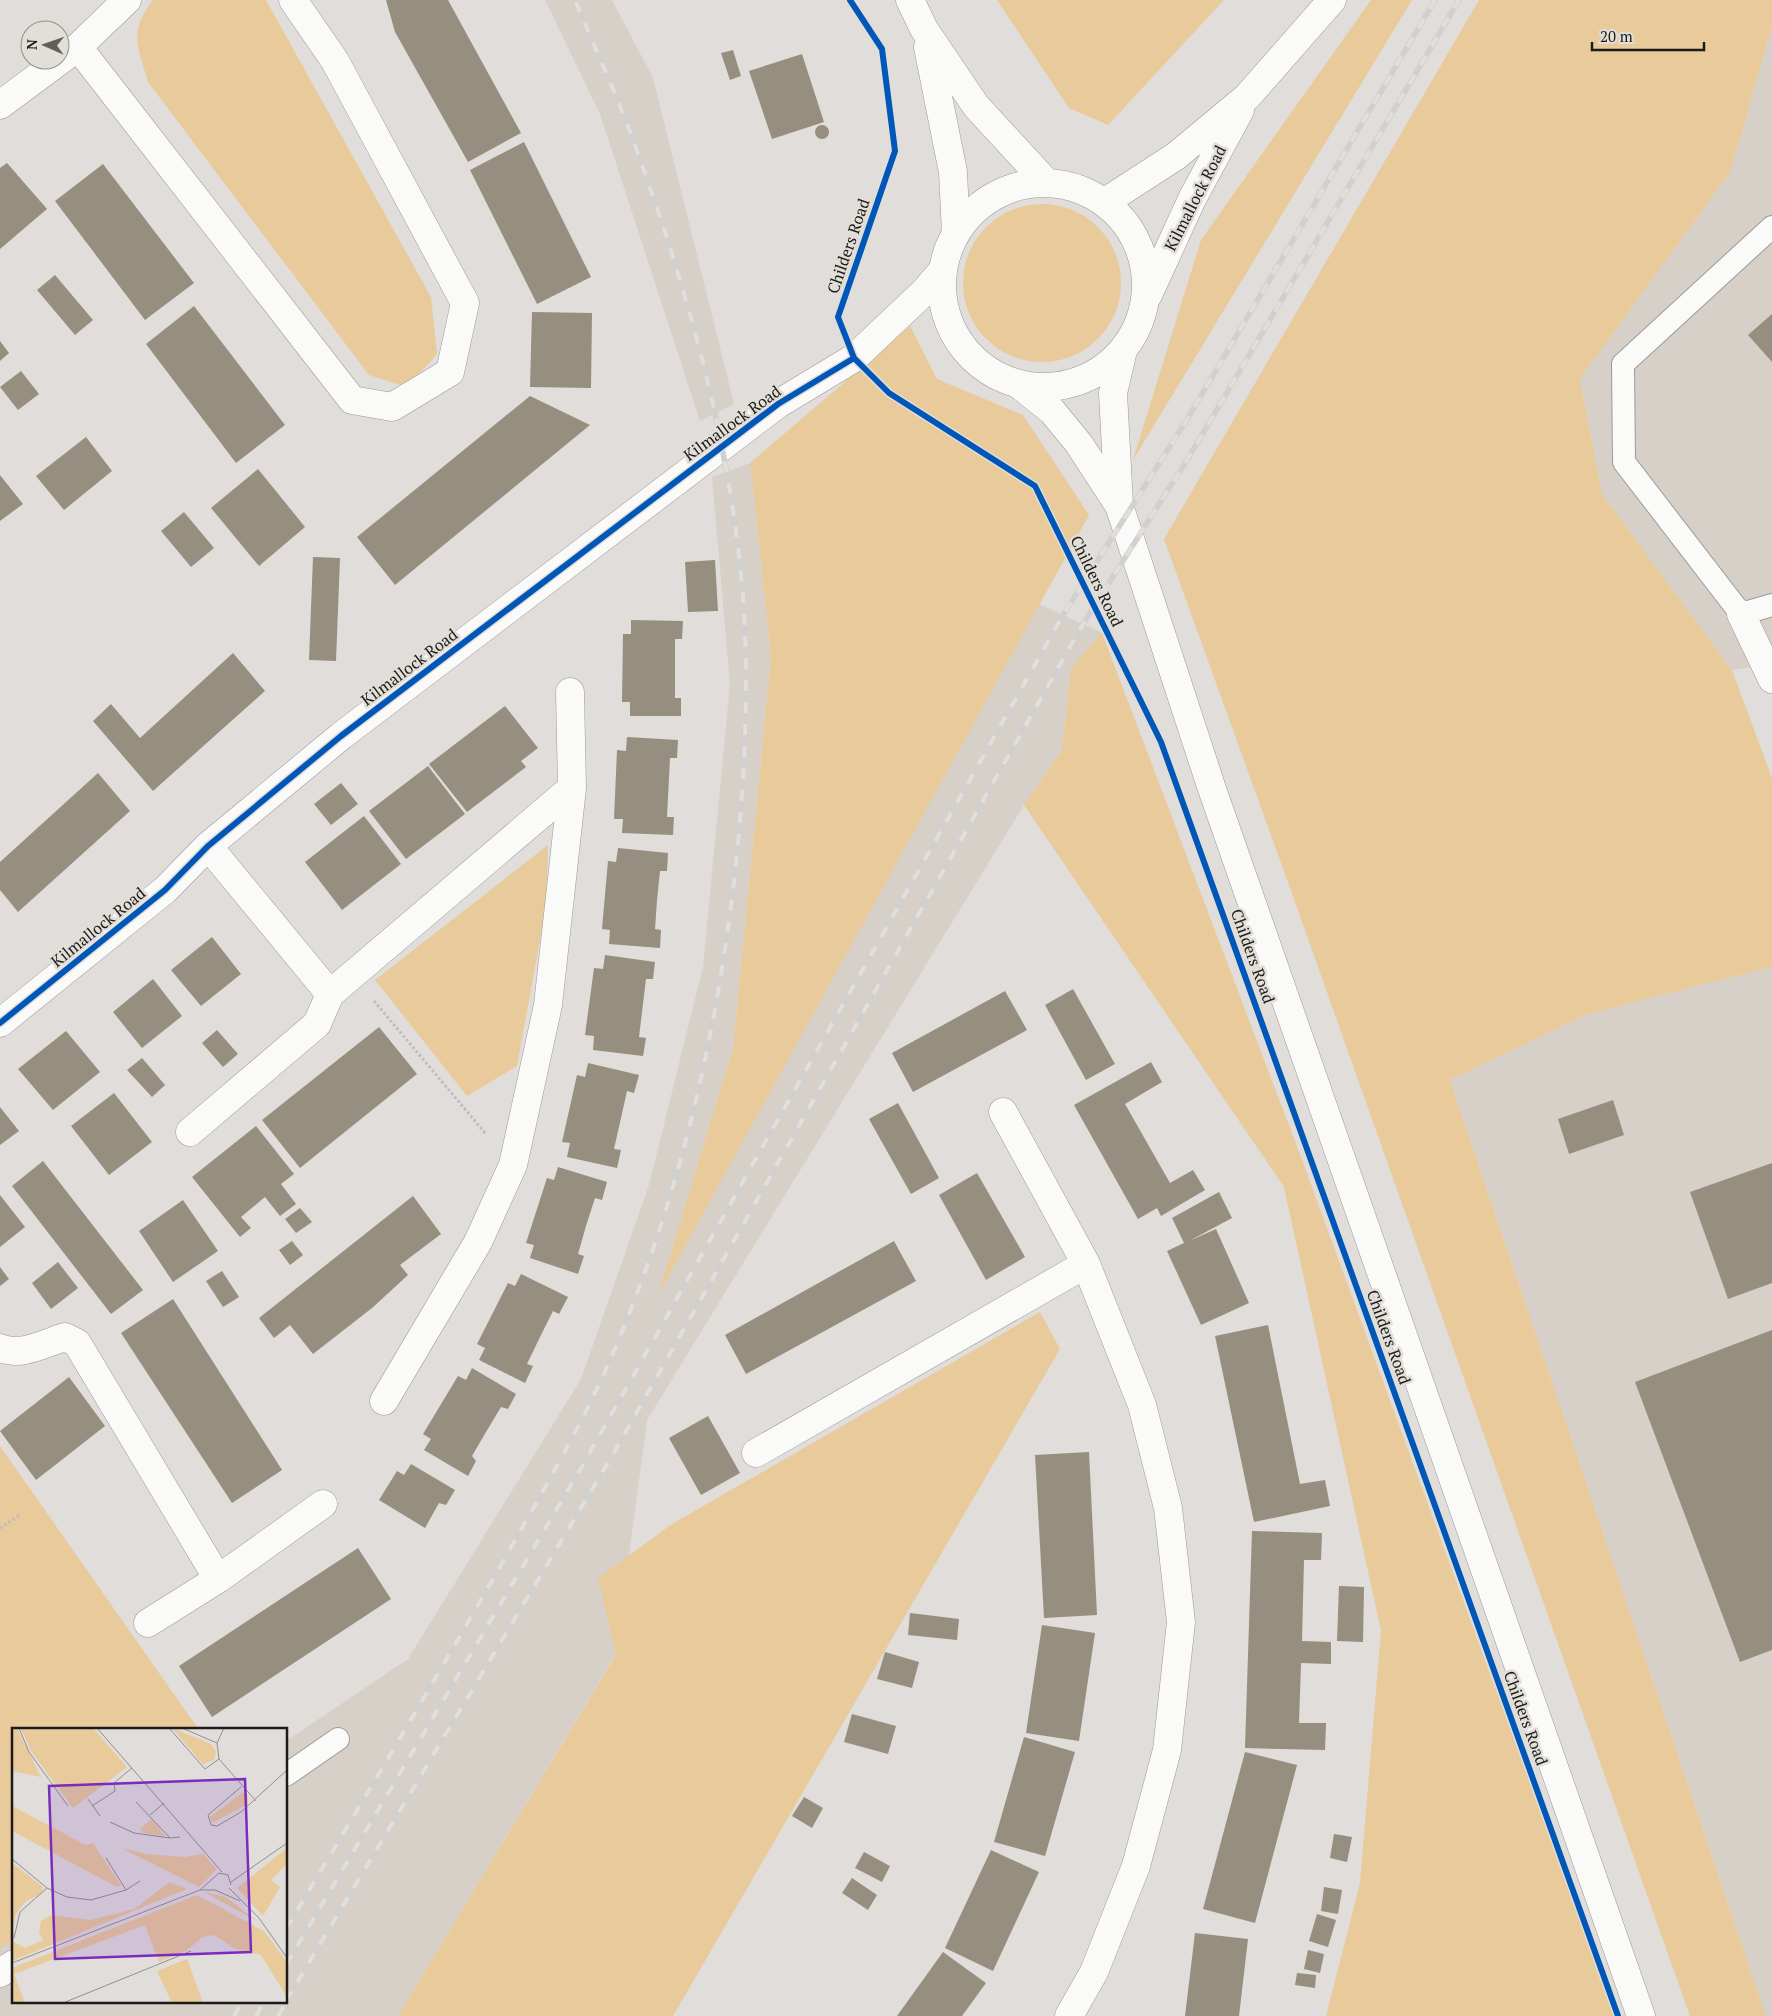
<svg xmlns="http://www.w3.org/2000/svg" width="1772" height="2016" font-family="'PT Serif',serif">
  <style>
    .built { fill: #d6d0c9 }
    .green { fill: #e8ca9b }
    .building { fill: #968e7e }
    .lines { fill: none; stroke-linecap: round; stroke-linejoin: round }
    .lane-casing { stroke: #9c9a98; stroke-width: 24 }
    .street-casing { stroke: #9c9a98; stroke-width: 29 }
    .secondary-casing { stroke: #9c9a98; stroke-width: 29 }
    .path { stroke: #bebcbc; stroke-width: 3; stroke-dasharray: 2.5 2.5; stroke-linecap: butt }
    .lane { stroke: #fafaf9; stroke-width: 22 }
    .street { stroke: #fafaf9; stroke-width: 28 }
    .secondary { stroke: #fafaf9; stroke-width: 28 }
    .rail-casing { stroke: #d1d0d0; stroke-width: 5.5 }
    .rail { stroke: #e2ded8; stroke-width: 4; stroke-dasharray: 11; stroke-linecap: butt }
    .cycleway-casing { stroke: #e2ded8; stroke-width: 9 }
    .cycleway { stroke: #0057b8; stroke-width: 6 }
    .labels { text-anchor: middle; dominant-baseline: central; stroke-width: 5; stroke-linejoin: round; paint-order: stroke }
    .street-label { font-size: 16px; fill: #1c1b19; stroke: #e2ded8 }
    .inset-road { fill: none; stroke: #928f8d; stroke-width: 1 }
    .view { fill: #7b2cbf; fill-opacity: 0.15; stroke: #7b2cbf; stroke-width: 2.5 }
    .inset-edge { fill: none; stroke: #1c1b19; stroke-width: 2.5 }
  </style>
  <rect width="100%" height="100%" fill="#e0ddda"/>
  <path class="built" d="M545 0H612L653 78 734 404 700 421 600 114Z
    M1772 26V664L1732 670 1602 494 1580 379 1731 171Z
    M750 463 771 656 733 1048 659 1292 1039 604 1102 633 1071 668 1062 750 1024 805 647 1420 616 1654 398 2016H0V1949L14 1939V2002H286V1741L408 1659 581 1379 649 1185 703 967 730 684 712 477Z
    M1772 967V2016H1766L1450 1080 1588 1014Z"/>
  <path class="green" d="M153 0H266L431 297 437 354 407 387 369 375 148 82C138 47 128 32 153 0Z
    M997 0H1224L1108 125 1069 108Z
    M1371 0H1412L1133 460 1201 240Z
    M1479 0H1772V26L1731 171 1580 379 1602 494 1732 670 1772 778V967L1588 1014 1450 1080 1766 2016H1690L1289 885 1164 539Z
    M963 283a79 79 0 1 1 158 0a79 79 0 1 1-158 0Z
    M910 326 937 379 1023 415 1089 515 658 1295 733 1048 771 656 750 463Z
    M1102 633 1301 1157 1615 2016H1326L1360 1883 1381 1631 1284 1187 1024 805 1062 750 1071 668Z
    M548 845 546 907 517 1066 467 1096 375 980Z
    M1040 1312 1060 1349 673 2016H398L616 1655 598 1578 672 1524Z
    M0 1446 199 1730H14V1939L0 1949Z"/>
  <path class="building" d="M386 0H448L521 133 468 162 395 32Z
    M733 50 741 76 730 80 721 53Z
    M802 54 824 122 772 139 749 71Z
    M815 132a7 7 0 1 1 14 0a7 7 0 1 1-14 0Z
    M524 142 591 277 537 304 470 170Z
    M7 163 47 209 0 249V168Z
    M103 164 194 283 145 320 55 201Z
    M55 275 93 320 75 335 37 290Z
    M194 306 285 425 236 463 146 344Z
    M532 312 592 313 591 388 530 387Z
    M1772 314V362L1748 335Z
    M0 341 9 353 0 361Z
    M21 371 39 394 18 410 0 387Z
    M530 396 590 425 395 585 357 537Z
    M86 437 112 471 64 510 36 476Z
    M258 469 305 527 259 566 211 508Z
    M0 475 23 504 0 521Z
    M184 512 214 548 191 567 161 531Z
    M313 557 340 558 336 661 309 660Z
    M715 560 718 611 688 612 685 562Z
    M631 620 683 621 682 639H675V698H681V716H630V702H622L623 634H631Z
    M233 653 265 691 153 791 93 721 111 704 140 738Z
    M505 706 538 748 521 761 526 767 467 812 429 764Z
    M627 737 678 740 677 758H670L667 817H674L673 835 622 833 623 819H614L617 750 626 751Z
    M428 766 465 814 406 859 369 811Z
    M98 773 130 811 18 912 0 890V862Z
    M341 783 358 804 331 825 314 804Z
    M364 816 401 864 342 910 305 862Z
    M618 848 668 853 667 871H660L657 900 655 929 661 930 660 948 609 944 610 930 602 929 608 861 616 862Z
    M212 937 241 974 201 1006 171 970Z
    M605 955 655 962 653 979H646L639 1037 646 1038 643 1056 593 1050 594 1036 585 1035 594 968 603 969Z
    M153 979 182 1016 142 1048 113 1012Z
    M1073 989 1115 1064 1086 1080 1045 1005Z
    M1005 991 1027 1030 913 1092 892 1053Z
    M379 1027 417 1074 300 1168 262 1120Z
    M217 1030 238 1054 223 1067 202 1043Z
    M66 1031 100 1072 53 1110 18 1069Z
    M142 1058 165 1085 152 1097 127 1070Z
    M1151 1062 1162 1082 1125 1104 1170 1183 1193 1170 1205 1190 1161 1216 1157 1208 1138 1219 1074 1105Z
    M588 1063 639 1075 634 1093 627 1091 614 1149 621 1150 617 1168 567 1157 570 1143 562 1142 577 1075 585 1077Z
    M114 1093 152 1142 109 1175 71 1126Z
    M1613 1100 1624 1135 1569 1154 1558 1119Z
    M898 1103 939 1178 911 1194 869 1119Z
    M0 1107 19 1131 0 1145Z
    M256 1126 294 1174 281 1184 296 1204 280 1216 265 1197 241 1217 251 1228 240 1237 192 1177Z
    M43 1161 143 1290 111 1314 12 1186Z
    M1772 1163V1283L1728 1299 1690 1192Z
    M558 1167 607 1182 602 1200 595 1198 586 1226 578 1254 584 1256 578 1274 530 1258 534 1245 526 1243 547 1178 554 1180Z
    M977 1173 1025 1257 986 1280 939 1195Z
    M1219 1192 1232 1218 1189 1241 1216 1229 1249 1303 1201 1325 1167 1251 1184 1243 1172 1218Z
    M0 1195 25 1227 0 1247Z
    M413 1196 441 1234 400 1265 408 1275 372 1308 313 1354 290 1325 274 1338 259 1318Z
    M183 1200 218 1251 173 1282 139 1231Z
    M300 1208 312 1222 296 1233 285 1219Z
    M292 1241 303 1255 290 1265 279 1250Z
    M894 1241 916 1281 746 1374 725 1335Z
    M58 1262 78 1288 51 1309 32 1283Z
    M0 1267 9 1279 0 1286Z
    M222 1271 239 1297 223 1307 206 1281Z
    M521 1274 568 1297 559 1314 553 1311 540 1337 527 1364 533 1366 525 1383 479 1360 485 1348 477 1344 508 1283 515 1286Z
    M173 1299 282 1470 232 1503 121 1333Z
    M1268 1325 1300 1484 1325 1480 1330 1506 1254 1522 1215 1336Z
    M1772 1330V1650L1740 1662 1635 1382Z
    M472 1368 516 1394 508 1409 501 1407 486 1432 472 1456 476 1461 468 1476 424 1450 431 1439 423 1434 458 1376 466 1380Z
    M69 1377 105 1426 36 1480 0 1431Z
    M708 1416 740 1473 701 1495 669 1438Z
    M1089 1452 1097 1615 1044 1618 1035 1455Z
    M411 1464 455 1490 446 1505 439 1503 425 1528 379 1500 397 1471 404 1475Z
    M1252 1531 1322 1533 1321 1560H1304L1302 1641 1331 1642V1664L1301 1663 1299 1723H1326L1325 1750 1245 1748Z
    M358 1548 391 1599 212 1717 179 1666Z
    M1339 1586 1364 1587 1363 1642 1337 1641Z
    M910 1613 959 1619 957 1640 908 1635Z
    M1042 1625 1095 1633 1079 1741 1026 1733Z
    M885 1652 919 1662 912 1688 877 1679Z
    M852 1714 896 1726 888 1754 844 1742Z
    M1024 1737 1075 1752 1045 1856 994 1842Z
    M1245 1752 1297 1765 1255 1923 1203 1909Z
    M804 1797 823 1808 812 1828 792 1816Z
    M1334 1834 1352 1837 1347 1862 1330 1858Z
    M991 1850 1039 1872 993 1971 945 1948Z
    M864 1852 890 1866 882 1882 855 1868Z
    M852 1878 877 1895 868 1910 842 1893Z
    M1324 1887 1342 1890 1338 1914 1321 1911Z
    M1317 1914 1336 1920 1328 1947 1309 1941Z
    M1195 1933 1248 1939 1239 2016H1185Z
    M1308 1950 1324 1954 1320 1973 1304 1969Z
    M943 1952 986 1983 962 2016H897Z
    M1297 1973 1316 1975 1315 1988 1295 1985Z"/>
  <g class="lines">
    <defs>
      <path id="lane" d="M1772 227 1623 364 1624 462 1741 614 1772 605
        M286 1775 338 1739"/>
      <path id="street" d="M78 47 352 400 392 407 450 372 465 303 335 61 293 0
        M0 105 78 47 127 0
        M1741 614 1772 679
        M208 846 330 994
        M1003 1112 1086 1264
        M190 1132 317 1024 330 994 572 788 570 692
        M0 1348C21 1357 45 1343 65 1337L77 1343 218 1579
        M384 1401 478 1242 513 1165 548 1005 572 788
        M756 1453 1086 1264 1142 1405 1168 1508 1181 1622 1167 1750 1136 1866 1094 1972 1069 2016
        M148 1623 218 1579 323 1504
        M0 1973 14 1964"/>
      <path id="secondary" d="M910 0 924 29 976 106 1046 182
        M928 47 953 172 956 233
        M942 285a102 102 0 1 1 204 0a102 102 0 1 1-204 0Z
        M1105 202 1176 156 1247 97 1332 0
        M1148 295 1192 199 1240 110
        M1123 350 1113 393 1119 505 1212 789 1641 2016
        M1017 383 1052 411 1079 444 1118 504
        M0 1023 165 890 208 846 341 736 778 404 854 358 924 292 943 270"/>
    </defs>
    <use href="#lane" class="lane-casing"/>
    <use href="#street" class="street-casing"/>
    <use href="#secondary" class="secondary-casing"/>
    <path class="path" d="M374 1001 486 1134
      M0 1528 20 1515"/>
    <use href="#lane" class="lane"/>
    <use href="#street" class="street"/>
    <use href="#secondary" class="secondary"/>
    <defs>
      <path id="rail" d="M286 1929C359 1807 432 1686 502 1563 544 1489 589 1414 621 1334 687 1174 723 1005 739 833 746 750 749 667 742 585 728 428 682 271 627 124 611 82 592 41 575 0
        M286 1965 580 1470 1063 615 1186 421 1435 0
        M286 2001 612 1456 1083 624 1187 460 1459 0
        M234 2016 242 2002
        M256 2016 264 2002
        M278 2016 286 2002"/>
    </defs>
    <use href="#rail" class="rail-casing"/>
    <use href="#rail" class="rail"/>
    <defs>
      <path id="cycleway" d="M850 0 882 49 895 151 838 317 854 358 889 393 1035 486 1161 742 1618 2016
        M0 1023 165 890 208 846 341 736 778 404 854 358"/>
    </defs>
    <use href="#cycleway" class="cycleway-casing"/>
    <use href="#cycleway" class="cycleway"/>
  </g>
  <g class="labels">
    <g class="street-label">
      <text transform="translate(1195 198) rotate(-63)">Kilmallock Road</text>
      <text transform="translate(848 246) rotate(-71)">Childers Road</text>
      <text transform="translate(732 423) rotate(-36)">Kilmallock Road</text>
      <text transform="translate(1097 581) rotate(64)">Childers Road</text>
      <text transform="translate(409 667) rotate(-37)">Kilmallock Road</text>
      <text transform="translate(98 927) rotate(-39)">Kilmallock Road</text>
      <text transform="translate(1253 956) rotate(70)">Childers Road</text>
      <text transform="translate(1389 1337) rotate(70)">Childers Road</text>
      <text transform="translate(1526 1718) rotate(70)">Childers Road</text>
    </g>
  </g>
  <g transform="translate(12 1728)">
    <rect width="275" height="275" fill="#e0ddda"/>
    <path d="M0 0H5L29 49 0 43ZM9 0H81L115 39 61 80 19 23ZM160 0 199 16 204 24 202 32 191 36ZM230 65 236 67V76L200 95 198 89ZM0 78 74 117 81 115 109 157 105 159 0 103ZM139 91 153 108 131 105 128 101ZM109 120 134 126 172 129 191 126 205 141 187 159ZM275 120V136L259 152 268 159 251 188 225 160ZM0 135 31 159 30 165 13 174 4 186 0 206ZM158 154 175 161 0 233V213L13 220 31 212 27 204 29 193 39 187 79 192 122 181ZM192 164 214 169 245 193ZM185 167 252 203 275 234V269L249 227 223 221 202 207 191 209 174 223 147 234 133 197 2 246 13 275H0V240ZM175 231 191 275H160L145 243Z" fill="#e8ca9b"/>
    <path class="inset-road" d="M7 0 17 24 56 78M85 0 210 144M157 0 193 41 207 31M170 0 205 15M212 0 205 15 207 31 244 73M229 59 196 87 199 97 205 98 229 84 275 42M76 71 88 88M124 74 158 110 168 109M80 78 103 63 102 55 120 40M138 87 152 75M98 94 122 105 158 110M0 131 35 160 55 169 79 172 114 162 94 130M219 154 275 115M217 160 247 190 275 230M114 162 128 153M188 162 207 145 216 147 219 157M2 210 8 184 35 160M0 235 188 162H203L228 173M51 275 179 223"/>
    <path class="view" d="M233 51 239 224 43 231 37 58Z"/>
    <rect width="275" height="275" class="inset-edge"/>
  </g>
  <g transform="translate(45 45) rotate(272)"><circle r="24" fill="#e2ded8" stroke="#93908c"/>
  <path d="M0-4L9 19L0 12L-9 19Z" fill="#615f5d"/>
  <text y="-8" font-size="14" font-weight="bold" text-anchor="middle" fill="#1c1b19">N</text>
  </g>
  <path d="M1592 42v8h112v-8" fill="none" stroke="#1c1b19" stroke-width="2.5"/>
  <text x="1600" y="42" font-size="15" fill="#1c1b19" stroke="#e2ded8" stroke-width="4" paint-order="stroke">20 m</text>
</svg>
